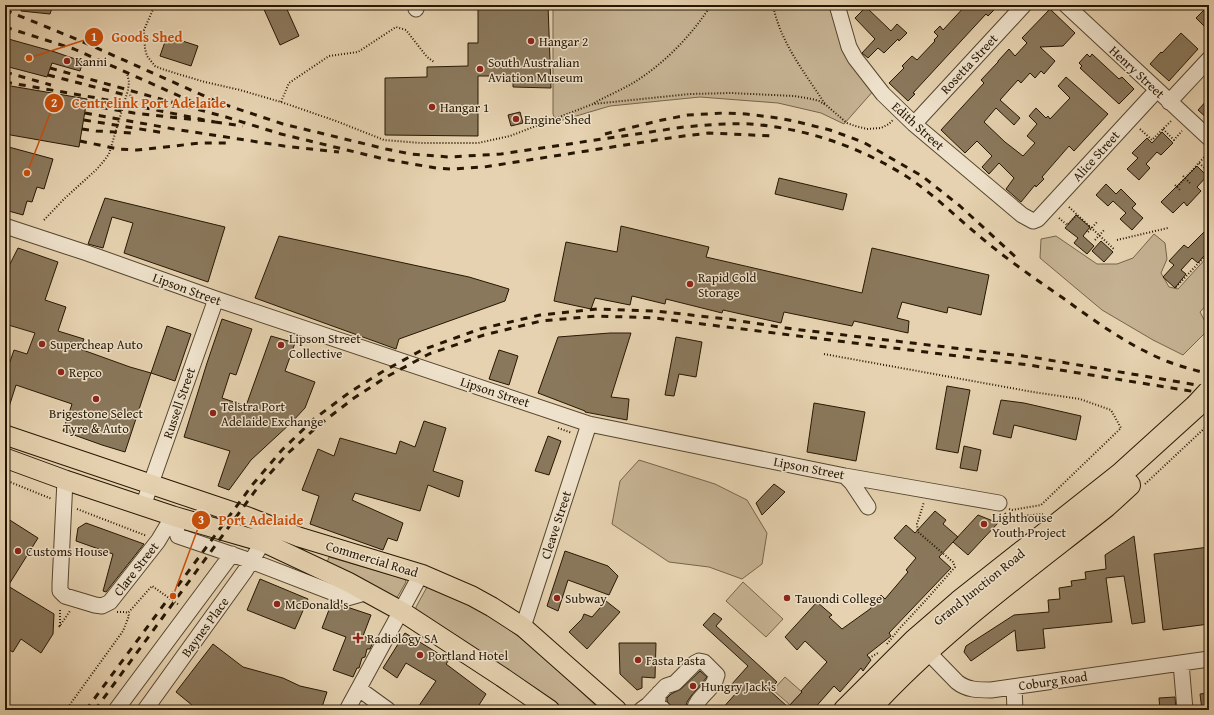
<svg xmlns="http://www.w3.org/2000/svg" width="1214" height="715" font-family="'Gentium Book Plus',serif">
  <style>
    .green { fill: #c5b292; stroke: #76644a }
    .building { fill: #8a785c; stroke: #261702 }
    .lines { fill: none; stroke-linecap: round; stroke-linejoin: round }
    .minor-casing { stroke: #56462e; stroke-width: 17 }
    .major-casing { stroke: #261702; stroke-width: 21 }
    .highway-casing { stroke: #261702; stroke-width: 24 }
    .path { stroke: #261702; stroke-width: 2; stroke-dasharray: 1 2; stroke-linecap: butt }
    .minor { stroke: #efe2cc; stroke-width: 15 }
    .major { stroke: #e6d2b0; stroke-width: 19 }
    .highway { stroke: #e6d2b0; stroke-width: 22 }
    .rail { stroke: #261702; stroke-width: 3; stroke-dasharray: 7 7; stroke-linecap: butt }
    .highway-bridge-casing { stroke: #261702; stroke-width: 24; stroke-linecap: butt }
    .highway-bridge { stroke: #e6d2b0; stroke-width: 22 }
    .poi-dot { fill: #8f2418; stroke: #efe2cc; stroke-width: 1.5 }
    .labels { text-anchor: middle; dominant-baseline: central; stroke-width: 3; stroke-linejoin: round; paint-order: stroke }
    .poi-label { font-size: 13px; fill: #261702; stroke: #efe2cc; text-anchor: start }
    .street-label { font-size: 13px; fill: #261702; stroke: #efe2cc }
    .leader { fill: none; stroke: #cb4f0a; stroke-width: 1.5 }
    .callout-dot { fill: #cb4f0a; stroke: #efe2cc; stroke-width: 1.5 }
    .mark-label { font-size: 12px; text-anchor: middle; font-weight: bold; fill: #fff }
    .callout-label { font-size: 14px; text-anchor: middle; font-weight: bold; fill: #cb4f0a; stroke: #efe2cc; stroke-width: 3; stroke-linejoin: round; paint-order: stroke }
  </style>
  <rect width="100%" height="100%" fill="#e6d2b0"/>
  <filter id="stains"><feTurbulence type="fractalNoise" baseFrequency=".005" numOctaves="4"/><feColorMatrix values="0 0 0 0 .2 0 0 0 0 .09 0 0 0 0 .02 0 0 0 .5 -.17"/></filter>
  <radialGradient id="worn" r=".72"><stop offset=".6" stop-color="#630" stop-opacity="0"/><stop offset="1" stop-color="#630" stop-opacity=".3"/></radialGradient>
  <path class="green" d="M553 5H831L875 89 844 124 821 113 778 103 700 97 610 106 556 122 553 114Z
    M1154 234 1165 243 1167 259 1161 273 1169 287 1178 289 1209 255V302L1200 312 1209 329 1183 355 1153 340 1102 310 1040 258 1041 239 1056 236 1097 264H1117L1133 258Z
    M639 460 715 484 747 500 767 533 762 564 742 579 709 567 669 562 612 524 620 481Z
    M329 557 405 579 406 582 398 596 396 598 326 565Z
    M743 582 783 619 766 637 726 601Z
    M427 587H429C450 596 471 604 490 617 531 642 566 677 600 710H563L416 610V607Z
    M785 677 802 692 790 705 773 690Z"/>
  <path class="building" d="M21 5H53L50 14 21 11Z
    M262 5H285L299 36 280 45Z
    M478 5H548L551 88 513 87V76H478V136L385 135V78L427 77V67L468 66V43H478Z
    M966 5H999L988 16 986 14 913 93 915 94 908 101 889 83 904 68 902 66 912 56 917 60 935 41 934 40 938 36 934 32 940 26 943 30Z
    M1209 5V31L1196 18Z
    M866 7 891 31 897 24 907 33 899 41 898 39 884 53 878 48 868 58 862 53 875 39 855 18Z
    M1050 9 1075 33 1063 46 1040 47 1055 61 1044 74 1041 71 1035 78 1030 73 1021 83 1018 80 1000 100 1020 118 1014 125 996 108 984 122 1005 142 1023 156 1035 143 1027 136 1037 124 1029 116 1036 108 1046 118 1048 116 1050 119 1070 98 1058 86 1066 77 1108 114 1074 151 1069 146 1042 177 1044 179 1036 187 1035 185 1021 202 1006 189 1014 178 999 163 989 174 982 167 992 156 977 141 965 153 941 130 984 83 981 80 998 62V61L1009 49 1015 56 1027 43 1022 38Z
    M1181 33 1198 49 1169 81 1150 64 1161 52 1162 53Z
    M167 36 198 46 191 66 160 56Z
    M5 38 55 52 78 60V61L83 62 80 71 52 63 47 77 5 66Z
    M1087 54 1090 57 1092 54 1119 79 1122 77 1134 89 1119 104 1080 68 1082 66 1079 63Z
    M5 85 87 99 79 147 5 134Z
    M1209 98V120L1198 110Z
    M520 112 523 123 511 126 508 115Z
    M1162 132 1173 143 1161 155 1157 152 1146 164 1150 168 1139 180 1127 169 1138 158 1132 153 1147 138 1152 143Z
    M5 146 53 159 44 189 37 187 32 202 27 201 23 215 5 210Z
    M1197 166 1207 176 1197 187 1201 191 1187 206 1184 202 1173 213 1161 202Z
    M779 178 847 194 843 210 775 194Z
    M1106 184 1116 194 1121 189 1136 204 1132 208 1143 218 1132 230 1120 219 1126 213 1113 201 1108 206 1096 195Z
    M105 198 225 227 208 282 124 253 133 223 112 217 103 248 88 244Z
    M1076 215 1090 227 1083 236 1094 246 1087 254 1074 243 1078 238 1065 228Z
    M621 226 709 247 706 257 862 293 872 248 989 275 981 315 948 307 947 313 902 302 897 318 909 321 908 333 854 321 852 326 784 312 781 323 723 310 722 313 666 299 665 304 632 296 630 305 595 298 591 309 554 301 566 242 617 252Z
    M1209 227V250L1198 263 1192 258 1181 270 1186 274 1175 288 1163 277 1174 265 1169 261 1184 245 1188 248Z
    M279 236 469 277 509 289 505 301 399 339 396 349 255 298Z
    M1101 241 1113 252 1104 262 1092 251Z
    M18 248 58 262 45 300 66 307 58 331 84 339 80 349 130 367 151 373 125 452 102 445 63 431 72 404 16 385 7 413H5V376L14 350 27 354 35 333 5 324V274Z
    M222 319 252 329 236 375 230 373 222 398 246 406 271 336 295 343 285 371 315 382 305 408 291 423 251 460 229 490 218 486 230 451 184 437 207 363Z
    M167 326 191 334 175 381 151 373Z
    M610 333H631L611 397 629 399 627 420 585 412V411L538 393 558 337Z
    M676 337 702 342 696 377 679 374 674 396 665 395Z
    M499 350 518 356 509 385 489 379Z
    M947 386 970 390 958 453 936 449Z
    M1001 400 1024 403 1081 416 1076 440 1014 425 1011 438 993 434Z
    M814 403 865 412 856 461 807 452Z
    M424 421 446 428 433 471 463 481 459 497 428 485 420 511 355 493 352 500 403 523 397 541 388 538 383 550 310 524 319 496 302 490 318 449 334 456 340 438 396 454 400 441 415 447Z
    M548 436 561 441 549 475 535 471Z
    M964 446 981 450 977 471 960 468Z
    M774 484 785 492 762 515 756 503Z
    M935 511 946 520 943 524 958 537 953 542 978 515 998 523 968 555 953 542 939 557 951 568 889 633 891 636 867 655 871 660 863 671 861 668 840 692 834 686 813 710H721L737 692 731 685 748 666 703 625 714 613 722 619 716 626 777 682 769 690 788 707 802 692 801 691 827 662 805 641 797 650 785 637 817 602 832 615 829 617 842 629 870 609 881 595 885 599 908 572 906 570 916 558 894 538 906 525 915 533Z
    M5 517 38 538 8 586 54 614 53 634 41 653 21 639 13 652 5 648Z
    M86 523 144 544 106 592 103 591 113 554 76 541 78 528Z
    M1134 536 1145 622 1132 624 1124 576 1106 578 1112 622 1043 629 1045 648 1017 651 1015 630 971 661 964 652 966 646 1014 615 1049 612 1048 600 1060 599 1059 588 1072 586 1071 581 1086 579 1085 572 1106 569 1105 555Z
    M1209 547V624L1163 630 1154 554Z
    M565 551 608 566 618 576 609 595 568 580 558 611 547 606Z
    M260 579 308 599 295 629 247 610Z
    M606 601 620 612 587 649 569 632 582 619 584 614 592 617Z
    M332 602 371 615 363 636 374 640 370 649H367L365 657 362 658 359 668H357L353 677 333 670 346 637 322 628Z
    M405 633 449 660 446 664 486 694 479 705 487 710H416L436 681 406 663 397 678 383 668Z
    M619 643H656L655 678 642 677V688L637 690 620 674Z
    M213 644 243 667 283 678 300 686 327 692 321 710H198L176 692Z
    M700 671 707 677 691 696 687 702 685 710H673L672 707 667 701V698L671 694 681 689Z
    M1209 693V710H1202L1200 694Z
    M1175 697 1176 710H1160L1159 698Z"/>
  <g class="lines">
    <defs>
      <path id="minor" d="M837 5 849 47 855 58 883 94 914 124 1022 215 1033 221 1038 219 1157 90
        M1066 5 1209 138
        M416 9 417 5
        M1169 102 1209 59
        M914 124 1024 5
        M5 226 87 253 216 299 589 424 845 476 999 503
        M845 476 852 483 868 507
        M65 480 60 584V591L65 596 95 605 102 606 110 602 158 541 173 516
        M143 506 216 299
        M173 516 178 536 251 561 347 598 368 592
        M523 627 589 424
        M920 644 957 682C967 690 978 690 991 690L1209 659
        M1181 663 1185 710
        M1014 687 1015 710
        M359 689 388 710
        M659 693 657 704 664 710
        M116 710 232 554
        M145 710 245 571 263 542
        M347 710 421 574
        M641 710 648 705 666 686 675 683 695 663 699 661 704 662 717 675C714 690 697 696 694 710"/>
      <path id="major" d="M5 435 248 517 299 537 421 574 472 596 492 607 523 627 617 710
        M5 458 65 480 173 516 263 542 348 582 401 611 502 677 550 710"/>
      <path id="highway" d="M845 710 915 640 959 602 1121 474 1196 406
        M868 710C938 633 1024 571 1106 506L1129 485"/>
    </defs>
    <use href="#minor" class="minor-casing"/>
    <use href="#major" class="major-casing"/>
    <use href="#highway" class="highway-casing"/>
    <path class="path" d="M155 5 144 30 145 49 147 56 155 66 162 69 178 74 205 82 240 90 281 102 336 121 384 140 421 143H478L510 136 593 104 690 94 731 93 794 96 812 99 819 101 826 105 847 123 855 126 867 129 881 128 889 124 893 120
      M773 5C780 42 805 73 825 104
      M281 102 289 83 329 56 358 52 396 27 406 30 427 57 434 62
      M594 103C607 96 621 90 633 83 664 64 692 35 711 5
      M1140 129 1152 140 1171 121
      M1163 129 1174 140 1182 131
      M1199 163 1209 172
      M1183 176 1190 183
      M1175 185 1177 187 1207 154
      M1177 187 1181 191
      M1069 207 1115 250
      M1059 218 1067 225 1077 215
      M44 220 64 199 97 169 103 162 109 154 128 90 129 82 127 73
      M1088 232 1097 222
      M1095 240 1105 229
      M1117 240 1168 228
      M1176 287 1209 252
      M824 354 1033 392 1080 399 1111 410 1121 428 1041 505 1012 510 1009 509
      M558 428 572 433
      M5 480 52 499
      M1145 484 1209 424
      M5 486 9 482
      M77 509 147 536
      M1005 513 1008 519 1010 517 1043 514
      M117 612H125L128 613 152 586 179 605
      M60 626V608
      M59 627 70 611
      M887 644 899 629 925 601 955 567 953 562 918 532 917 524 924 502
      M869 658 878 653
      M66 710 123 631 129 616 128 613"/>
    <use href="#minor" class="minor"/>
    <use href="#major" class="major"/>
    <use href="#highway" class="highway"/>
    <path class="rail" d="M5 10 81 41 220 103 283 124 386 149 411 154 449 157 501 154 684 127C706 125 728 123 750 124 803 128 855 145 901 173 929 190 953 214 978 235 1005 258 1034 278 1063 298 1096 322 1130 347 1169 362 1182 367 1195 370 1209 374
      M5 27 74 49 204 107
      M50 68 196 109 226 117 281 134 384 159 436 168 451 169 484 167 676 137 709 133 773 136
      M5 72 51 85
      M48 75 133 97
      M5 82 97 98 215 122 134 113 86 105
      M85 113 174 129 284 146 339 152
      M84 120 165 133
      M215 122 243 126
      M82 129 96 131 133 133
      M605 134 662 120 688 115 724 113 746 114 778 118 794 121 830 130 863 142 922 176 960 206 1020 261
      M80 141 118 149 137 150 201 143H232
      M86 710 253 484 282 450 314 419 350 392 382 372 422 350 480 329 540 315 597 309 655 311 727 319 793 329 1031 357 1209 387
      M95 710 258 487 287 454 319 425 354 398 388 376 429 354 484 335 541 321 597 316 655 318 1029 365 1209 394"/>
    <defs>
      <path id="highway-bridge" d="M1196 406 1209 392"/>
    </defs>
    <use href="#highway-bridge" class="highway-bridge-casing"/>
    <use href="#highway-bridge" class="highway-bridge"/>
  </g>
  <g class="poi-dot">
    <circle cx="531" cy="41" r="4"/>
    <circle cx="67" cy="61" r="4"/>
    <circle cx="480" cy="69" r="4"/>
    <circle cx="432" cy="107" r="4"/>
    <circle cx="516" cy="119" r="4"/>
    <circle cx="690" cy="284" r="4"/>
    <circle cx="42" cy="344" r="4"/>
    <circle cx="281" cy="345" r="4"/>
    <circle cx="61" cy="372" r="4"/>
    <circle cx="96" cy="399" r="4"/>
    <circle cx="213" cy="413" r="4"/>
    <circle cx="984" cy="524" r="4"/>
    <circle cx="18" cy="551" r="4"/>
    <circle cx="557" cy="598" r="4"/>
    <circle cx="787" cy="598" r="4"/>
    <circle cx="277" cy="604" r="4"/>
    <path d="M356 632h4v4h4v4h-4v4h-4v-4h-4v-4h4z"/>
    <circle cx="420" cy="655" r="4"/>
    <circle cx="638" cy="660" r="4"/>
    <circle cx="693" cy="686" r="4"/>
  </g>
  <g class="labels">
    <g class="poi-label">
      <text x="539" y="41">Hangar 2</text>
      <text x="75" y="61">Kanni</text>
      <text x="488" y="62">South Australian<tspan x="488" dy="15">Aviation Museum</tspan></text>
      <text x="440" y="107">Hangar 1</text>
      <text x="524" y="119">Engine Shed</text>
      <text x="698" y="277">Rapid Cold<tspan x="698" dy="15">Storage</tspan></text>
      <text x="289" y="338">Lipson Street<tspan x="289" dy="15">Collective</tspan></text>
      <text x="50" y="344">Supercheap Auto</text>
      <text x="69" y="372">Repco</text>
      <text x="221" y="406">Telstra Port<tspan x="221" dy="15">Adelaide Exchange</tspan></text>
      <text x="96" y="413" text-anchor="middle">Brigestone Select<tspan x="96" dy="15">Tyre &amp; Auto</tspan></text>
      <text x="992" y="517">Lighthouse<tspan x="992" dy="15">Youth Project</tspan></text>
      <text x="26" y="551">Customs House</text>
      <text x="565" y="598">Subway</text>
      <text x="795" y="598">Tauondi College</text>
      <text x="285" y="604">McDonald's</text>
      <text x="367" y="638">Radiology SA</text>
      <text x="428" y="655">Portland Hotel</text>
      <text x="646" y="660">Fasta Pasta</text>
      <text x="701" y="686">Hungry Jack's</text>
    </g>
    <g class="street-label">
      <text transform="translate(969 64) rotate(-47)">Rosetta Street</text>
      <text transform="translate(1137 72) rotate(43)">Henry Street</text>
      <text transform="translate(918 126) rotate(42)">Edith Street</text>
      <text transform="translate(1096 156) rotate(-48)">Alice Street</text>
      <text transform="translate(187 289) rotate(20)">Lipson Street</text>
      <text transform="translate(495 392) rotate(18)">Lipson Street</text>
      <text transform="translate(179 403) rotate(-71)">Russell Street</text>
      <text transform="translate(809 468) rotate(11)">Lipson Street</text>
      <text transform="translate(556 525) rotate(-72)">Cleave Street</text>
      <text transform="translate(372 559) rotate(17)">Commercial Road</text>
      <text transform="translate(136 569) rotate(-52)">Clare Street</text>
      <text transform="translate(979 587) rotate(-39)">Grand Junction Road</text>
      <text transform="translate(205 627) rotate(-54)">Baynes Place</text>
      <text transform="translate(1053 681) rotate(-8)">Coburg Road</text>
    </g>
  </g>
  <path class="leader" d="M29 58L94 37M27 173L54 103M173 596L201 520"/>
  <g class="callout-dot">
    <circle cx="29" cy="58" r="4"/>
    <circle cx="27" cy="173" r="4"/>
    <circle cx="173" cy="596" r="4"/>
    <circle cx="94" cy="37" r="10"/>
    <circle cx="54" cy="103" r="10"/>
    <circle cx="201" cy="520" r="10"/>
  </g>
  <g class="mark-label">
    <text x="94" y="41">1</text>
    <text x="54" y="107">2</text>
    <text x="201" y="524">3</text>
  </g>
  <g class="callout-label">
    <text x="147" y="42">Goods Shed</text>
    <text x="149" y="108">Centrelink Port Adelaide</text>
    <text x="261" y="525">Port Adelaide</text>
  </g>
  <rect width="1214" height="715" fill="none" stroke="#e6d2b0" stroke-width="20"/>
  <rect x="6" y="6" width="1202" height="703" fill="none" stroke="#261702" stroke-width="2"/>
  <rect x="10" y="10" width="1194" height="695" fill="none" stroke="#261702"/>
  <rect width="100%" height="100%" filter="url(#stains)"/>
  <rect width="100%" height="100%" fill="url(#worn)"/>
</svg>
